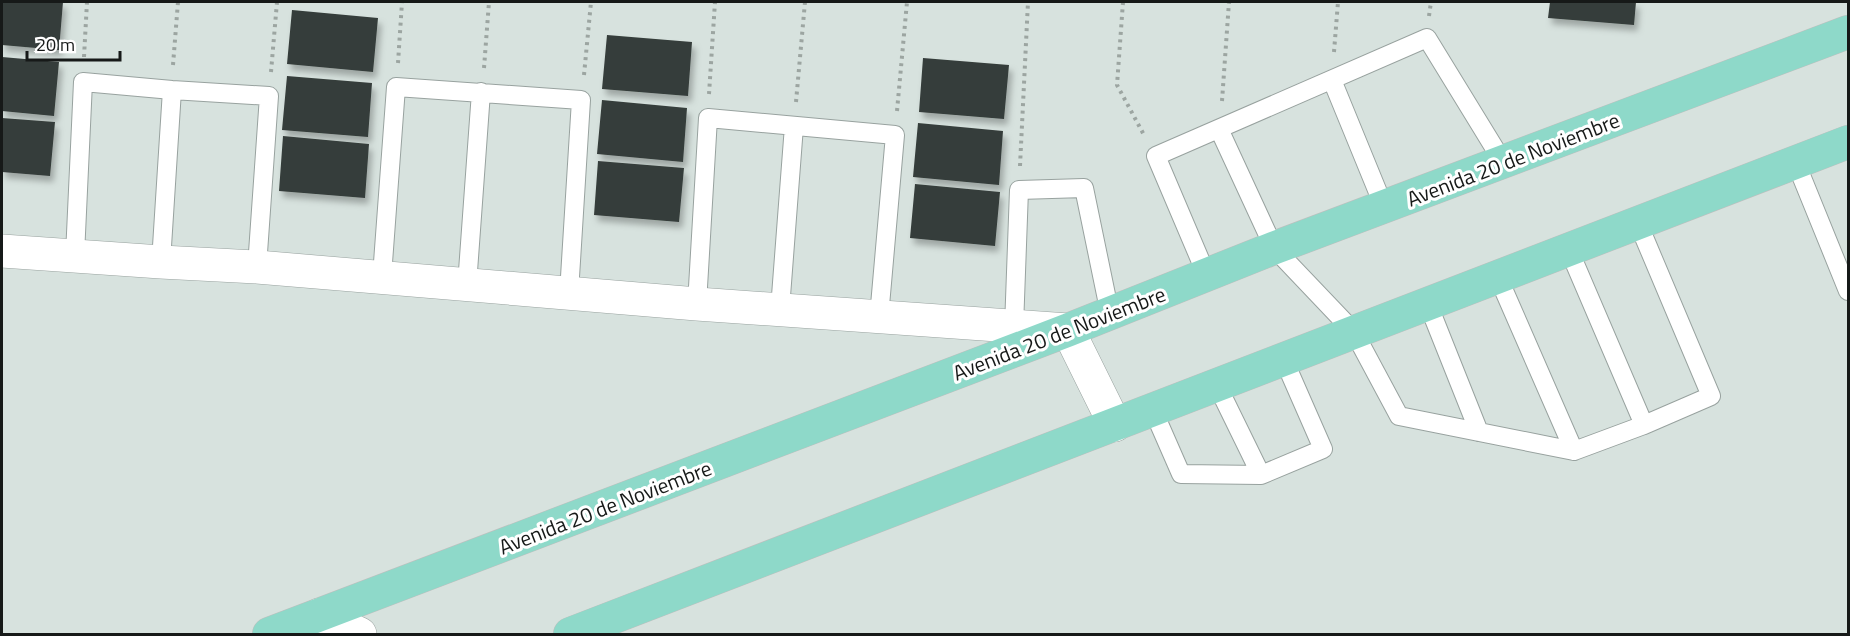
<svg xmlns="http://www.w3.org/2000/svg" width="1850" height="636" font-family="'Titillium Web',sans-serif">
  <style>
    .building { fill: #353d3a; filter: url(#shadow) }
    .lines { fill: none; stroke-linecap: round; stroke-linejoin: round }
    .service-casing { stroke: #98a29f; stroke-width: 20 }
    .minor-casing { stroke: #98a29f; stroke-width: 34 }
    .tertiary-casing { stroke: #98a29f; stroke-width: 34 }
    .primary-casing { stroke: #bebfbe; stroke-width: 34 }
    .path { stroke: #9ca5a1; stroke-width: 4; stroke-dasharray: 3 4.5; stroke-linecap: butt }
    .service { stroke: #fff; stroke-width: 18 }
    .minor { stroke: #fff; stroke-width: 33 }
    .tertiary { stroke: #fff; stroke-width: 33 }
    .primary { stroke: #8ed9c9; stroke-width: 33 }
    .labels { text-anchor: middle; dominant-baseline: central; stroke-width: 6; stroke-linejoin: round; paint-order: stroke }
    .street-label { font-size: 21px; fill: #161918; stroke: #fff }
  </style>
  <defs>
    <filter id="shadow"><feDropShadow dx="3.5" dy="6" stdDeviation="3" flood-color="#0004"/></filter>
  </defs>
  <rect width="100%" height="100%" fill="#d7e2de"/>
  <path class="building" d="M2 2H63L59 50 2 45Z
    M1550 2H1636L1634 25 1548 18Z
    M292 10 378 18 373 72 287 64Z
    M607 35 692 42 688 96 602 89Z
    M2 57 59 62 54 116 2 111Z
    M923 58 1009 65 1004 119 919 112Z
    M287 76 372 83 368 137 282 130Z
    M602 100 687 108 683 162 597 154Z
    M2 118 55 122 50 176 2 172Z
    M918 123 1003 131 999 185 913 177Z
    M283 136 369 144 365 198 279 191Z
    M598 161 684 168 679 222 594 215Z
    M915 184 1000 192 995 246 910 238Z"/>
  <g class="lines">
    <defs>
      <path id="service" d="M1332 80 1384 207
        M1219 129 1274 248 1354 332 1399 416 1574 451 1644 425 1711 396 1638 223
        M1796 163 1848 291
        M1569 250 1644 425
        M75 255 83 82 172 90 269 96 257 267
        M161 262 172 90
        M382 276 396 87 581 100 569 293
        M1207 276 1156 156 1427 38 1503 162
        M1498 277 1574 451
        M467 285 481 92
        M697 304 708 118 895 135 879 317
        M1428 304 1479 432
        M780 309 794 126
        M1014 327 1019 190 1084 188 1110 314
        M1217 385 1261 475
        M1153 410 1181 474 1261 475 1323 449 1284 360"/>
      <path id="minor" d="M2 251 161 262 257 267 697 304 1068 330 1115 425"/>
      <path id="tertiary" d="M319 615 360 634"/>
      <path id="primary" d="M269 634 1068 330 1274 248 1848 32
        M570 634 1848 142"/>
    </defs>
    <use href="#service" class="service-casing"/>
    <use href="#minor" class="minor-casing"/>
    <use href="#tertiary" class="tertiary-casing"/>
    <use href="#primary" class="primary-casing"/>
    <path class="path" d="M1123 2 1117 85 1144 135
      M1429 16 1431 2
      M1334 52 1338 2
      M84 57 87 2
      M398 63 402 2
      M173 65 178 2
      M484 68 489 2
      M271 72 277 2
      M584 75 591 2
      M709 94 715 2
      M1222 101 1229 2
      M796 102 805 2
      M897 111 907 2
      M1020 166 1028 2"/>
    <use href="#service" class="service"/>
    <use href="#minor" class="minor"/>
    <use href="#tertiary" class="tertiary"/>
    <use href="#primary" class="primary"/>
  </g>
  <g class="labels">
    <g class="street-label">
      <text transform="translate(1513 159) rotate(-21)">Avenida 20 de Noviembre</text>
      <text transform="translate(1059 333) rotate(-21)">Avenida 20 de Noviembre</text>
      <text transform="translate(605 507) rotate(-21)">Avenida 20 de Noviembre</text>
    </g>
  </g>
  <rect width="1850" height="636" fill="none" stroke="#161918" stroke-width="6"/>
  <path d="M27 51v9h93v-9" fill="none" stroke="#161918" stroke-width="3"/>
  <text x="36" y="51" font-size="18" fill="#161918" stroke="#ffffff" stroke-width="4.5" paint-order="stroke">20 m</text>
</svg>
